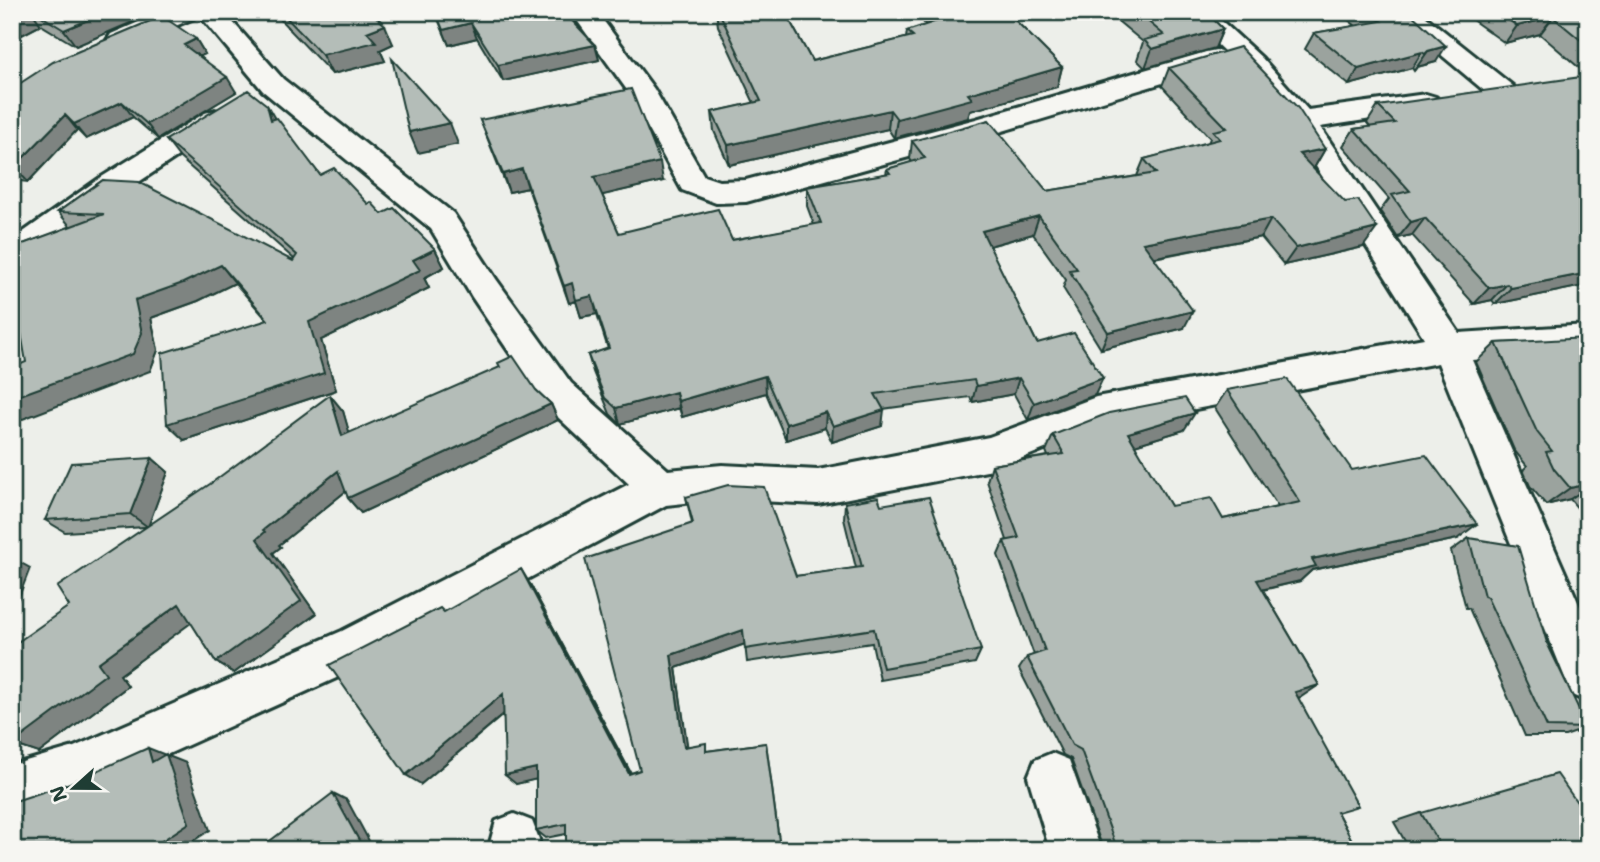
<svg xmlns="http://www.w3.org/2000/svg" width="1600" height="862" font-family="'Shantell Sans',sans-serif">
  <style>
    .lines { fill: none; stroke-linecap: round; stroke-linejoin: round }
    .minor-casing { stroke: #1f3d34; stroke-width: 6 }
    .minor { fill: #f6f6f2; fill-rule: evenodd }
    .wall { fill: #9ba39e; stroke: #1f3d34; stroke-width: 2 }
    .shaded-wall { fill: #7e8481; stroke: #1f3d34; stroke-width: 2 }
    .building { fill: #b4bdb8; stroke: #1f3d34; stroke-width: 2 }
  </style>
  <rect width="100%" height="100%" fill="#edefea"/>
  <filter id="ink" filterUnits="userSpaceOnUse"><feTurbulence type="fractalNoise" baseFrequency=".0143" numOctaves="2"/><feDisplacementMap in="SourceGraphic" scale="14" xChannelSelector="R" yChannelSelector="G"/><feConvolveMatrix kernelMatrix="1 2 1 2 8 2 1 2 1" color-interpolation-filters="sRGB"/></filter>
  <g filter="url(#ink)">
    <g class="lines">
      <defs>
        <path id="minor" d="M162 12H224L283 79 453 213 496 279 571 383 668 470 722 465 818 470 989 437 1096 397 1424 338 1290 125 1227 54 1230 58 1226 64 996 133 746 202 716 203 682 190 627 90 571 12H597L654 89 704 176 719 181 746 180 976 119 1206 52 1216 50 1225 52 1183 12H1212L1262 58 1308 110 1426 94 1436 97 1440 103 1436 109 1320 127 1459 333 1588 325V353L1472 360 1588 625V702L1572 695 1438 363 1100 427 992 470 818 504 722 499 666 505 374 661 93 788 12 815V765L74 747 342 631 629 484 545 405 472 297 431 229 263 91 198 13 194 18 129 46 120 48 111 46 107 40 111 34Z
          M1390 12H1420L1513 86 1517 92 1513 98 1503 101 1493 98Z
          M215 110 225 113 230 119 225 125 122 193 24 266 12 270V240L100 178 205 113Z
          M1052 753 1069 760 1101 850H1050L1028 777 1035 760Z
          M514 814 532 821 539 839V850H488L496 821Z"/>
      </defs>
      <use href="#minor" class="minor-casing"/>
      <use href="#minor" class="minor"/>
    </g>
    <path class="wall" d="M12 12H138L142 18 76 46 41 25 22 35 12 30Z
      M273 12H371L393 44 380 50 385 61 332 74Z
      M435 12 595 45 599 60 503 81 477 38 449 45Z
      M716 12H785L812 61 906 38 907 31 926 25 914 12H1007L1062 67 1057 87 970 111 968 118 894 138 888 129 729 165 714 131 712 112 754 103 718 26Z
      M1107 12H1206L1223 29 1215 48 1145 68 1137 60 1143 42Z
      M1338 12H1409L1436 62 1417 67 1414 71 1412 68 1349 85 1305 49 1314 33 1356 26Z
      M1461 12H1588V73L1584 72 1540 34 1505 43Z
      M196 39 205 54 200 56 236 92 158 139 133 117 86 139 77 130 28 182 12 180V82L19 84Z
      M1169 68 1325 149 1314 168H1312L1363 247 1284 265 1261 237 1154 258 1184 328 1101 349 1063 288 1066 280 1033 234 989 246 1037 343 1095 395 1028 420 1014 394 972 402 970 397 883 409 882 426 832 442 825 428 786 440 766 393 682 417 679 408 620 424 610 414 593 372 588 355 608 349 597 314 581 317 576 301 569 303 528 188 509 192 480 120 663 181 602 195 619 233 732 240 814 225 807 206V187L886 174 887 169 912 162 910 159 912 141 1047 191 1137 176 1144 159 1208 143 1210 138 1162 86Z
      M1378 106 1588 285 1495 304 1492 300 1474 304 1412 235 1398 238 1380 211 1389 199 1343 146 1354 129 1370 127 1367 123Z
      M275 119 320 175 368 204 382 214 435 249 444 267 424 278 429 288 321 340 336 390 184 440 267 320 235 283 198 301 151 318 158 350 150 371 15 294 12 291V248L71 227 58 212 103 180 293 261 294 259 180 158 166 140Z
      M1588 340V521L1570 499 1546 505 1530 486 1523 470 1527 466 1514 450 1476 362 1496 343Z
      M536 390 551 404 558 420 361 513 348 498 346 491 279 545 281 547 273 553 316 614 234 673 216 662 191 622 120 675 128 686 39 753 12 744 69 606 146 527 65 532 45 520 152 458 168 472 148 526 343 411 349 433Z
      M1227 390 1352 470 1457 539 1312 570 1300 581 1263 590 1319 685 1298 697 1338 814 1357 850H1103V849L1071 759 1063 755 1019 669 1027 657 1034 655 998 555 1004 541 1007 540 987 481 992 465 1048 456 1046 451 1053 435 1184 430 1134 445 1171 506 1223 519 1278 507 1215 408Z
      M686 497 796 576 856 568 844 519 845 503 881 505 981 650 975 663 880 680 872 643 747 662 745 644 676 668 687 747 708 751 766 743 780 848 769 850H566V834L546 838 536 830V779L516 784 503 715 421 784 444 612 530 584 631 773 640 770 692 523Z
      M1469 538 1588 728 1565 736H1525L1469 608H1466L1451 551Z
      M1421 813 1588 850H1410L1394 822Z"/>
    <path class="shaded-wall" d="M22 12H32L41 25 22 35 12 23V17Z
      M107 12H138L142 18 76 46 64 30Z
      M1553 17 1540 34 1505 43 1517 26Z
      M471 23 477 38 449 45 443 30Z
      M385 25 393 44 380 50 385 61 332 74 322 55 367 32Z
      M1223 29 1215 48 1145 68 1152 49Z
      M196 39 205 54 194 59 184 45Z
      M595 45 599 60 503 81 498 65Z
      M1446 46 1436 62 1417 67 1414 71 1428 51Z
      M1422 52 1412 68 1349 85 1358 69Z
      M1062 67 1057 87 970 111 968 118 894 138 897 119 968 94Z
      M227 77 236 92 158 139 147 124Z
      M122 102 133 117 86 139 74 124Z
      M267 105 278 124 271 120Z
      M890 110 888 129 729 165 728 145Z
      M65 115 77 130 28 182 14 167Z
      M450 123 458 144 418 153 409 132Z
      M1325 149 1314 168 1288 173 1299 154Z
      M660 162 663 181 599 196 594 177Z
      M522 169 528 188 509 192 503 174Z
      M1039 216 1033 234 978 249 982 231Z
      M1425 218 1412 235 1398 238 1411 222Z
      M1271 219 1261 237 1135 261 1143 243Z
      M1377 228 1363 247 1284 265 1296 248Z
      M435 249 444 267 424 278 429 288 321 340 336 390 184 440 167 424 309 322 413 260Z
      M221 265 235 283 198 301 151 318 158 350 150 371 12 423V398L135 300Z
      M1588 273V285L1495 304 1511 288Z
      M572 283 592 296 597 314 581 317 576 301 569 303 564 286Z
      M1507 284 1492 300 1474 304 1489 288Z
      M1193 311 1184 328 1101 349 1108 332Z
      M765 376 766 393 682 417 678 401Z
      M1019 378 1014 394 972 402 976 386Z
      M1103 378 1095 395 1028 420 1034 403Z
      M676 392 679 408 620 424 616 408Z
      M330 395 343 411 355 452 342 436Z
      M551 404 558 420 361 513 348 498Z
      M884 410 882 426 832 442 833 426Z
      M826 412 825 428 786 440V424Z
      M1195 413 1184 430 1118 450 1128 433Z
      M152 458 168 472 148 527 130 514Z
      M338 471 351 487 279 545 281 547 273 553 316 614 234 673 216 662 257 539 263 530Z
      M1588 484V487L1570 499 1546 505 1570 488Z
      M1477 524 1457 539 1312 570 1300 581 1243 594 1257 580 1312 559Z
      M12 558 30 568 12 615Z
      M521 569 530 584 636 783 629 774Z
      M179 604 199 617 120 675 128 686 39 753 12 744 98 663Z
      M743 630 745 644 676 668 689 757 684 747 671 655Z
      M1319 685 1301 697 1278 703 1295 692Z
      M503 694 513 706 421 784 406 775Z
      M148 748 186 763 210 830 179 850H148L152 762Z
      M536 768 546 777 516 784 505 775Z
      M333 793 347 800 374 850H353Z"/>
    <path class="building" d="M12 12H22L12 17Z
      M35 12H107L64 30Z
      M281 12H371L385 25 367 32 376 42 322 55Z
      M436 12H564L595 45 498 65 471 23 443 30Z
      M719 12H785L812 61 913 36 907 31 943 19 936 12H1007L1062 67 968 94 972 99 897 119 890 110 728 145 712 112 761 101Z
      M1137 12H1206L1223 29 1152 49 1144 40 1164 35Z
      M1368 12H1409L1446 46 1428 51 1425 54 1422 52 1358 69 1314 33 1381 21Z
      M1497 12H1588V46L1553 17 1517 26Z
      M162 16 196 39 184 45 227 77 147 124 122 102 74 124 65 115 14 167H12V82L19 84 53 62Z
      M1240 47 1298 108 1325 149 1299 154 1345 202 1358 200 1377 228 1296 248 1271 219 1143 243 1193 311 1108 332 1069 270 1077 269 1039 216 982 231 1037 343 1074 333 1103 378 1034 403 1019 378 976 386 974 380 875 394 884 410 833 426 826 412 786 424 765 376 678 401 676 392 616 408 605 398 588 355 609 348 592 296 576 300 572 283 564 286 522 169 503 174 480 120 631 89 660 162 594 177 619 233 718 209 732 240 821 223 807 187 890 173 887 169 925 158 912 141 989 120 1047 191 1156 173 1144 159 1220 139 1213 131 1227 128 1169 68Z
      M392 59 431 102 450 123 409 132Z
      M1588 76V273L1511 288 1507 284 1489 288 1425 218 1411 222 1392 195 1410 191 1354 129 1395 123 1378 106Z
      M248 90 267 105 271 120 277 118 320 175 334 168 368 204 371 202 382 214 394 208 435 249 413 260 420 270 309 322 324 373 167 424 162 353 268 320 221 265 183 283 135 300 142 333 133 354 12 398V368L26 362 13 286H12V248L104 214 58 212 103 180 139 182 293 261 297 255 166 140Z
      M1586 338 1588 340V484L1570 488 1554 469 1546 452 1552 451 1537 432 1496 343Z
      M513 356 536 390 551 404 348 498 338 471 263 530 265 532 257 539 301 601 216 662 179 604 98 663 106 674 12 744V646L69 606 57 587 210 484 330 395 342 436 500 367 498 363Z
      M1287 379 1352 470 1426 455 1477 524 1312 559 1316 566 1257 580 1319 685 1295 692 1358 806 1337 812 1357 850H1112L1111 846 1115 843 1081 750 1072 745 1027 657 1045 651 1004 541 1019 538 992 465 1064 454 1053 435 1109 413 1185 398 1195 413 1128 433 1171 506 1211 498 1223 519 1300 502 1227 390Z
      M152 458 130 514 45 520 71 463Z
      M728 485 764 487 796 576 862 567 845 503 878 497 881 505 929 497 981 650 883 668 874 629 745 649 743 630 671 655 684 747 706 743V751L766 743 779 841 766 843 767 850H566V824L536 830V768L505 775 503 694 406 775 329 665 440 608 444 612 521 569 629 774 640 770 585 559 693 523 686 497Z
      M1469 538 1518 546 1547 643 1588 728 1547 727 1487 597 1484 596Z
      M148 748 152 762 166 754 189 823 148 850H12V802L70 783Z
      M1557 774 1588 818V850H1443L1421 813Z
      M333 793 361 844 353 850H258Z"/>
  </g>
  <rect width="1600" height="862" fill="none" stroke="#f6f6f2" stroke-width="42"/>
  <rect x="21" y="21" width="1558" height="820" fill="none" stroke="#1f3d34" stroke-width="2.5" filter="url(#ink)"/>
  <g transform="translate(74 788) rotate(249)" stroke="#f6f6f2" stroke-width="5" paint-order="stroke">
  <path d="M0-5L12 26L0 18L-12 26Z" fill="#1f3d34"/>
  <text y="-10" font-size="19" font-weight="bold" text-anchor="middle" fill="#1f3d34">N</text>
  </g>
</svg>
